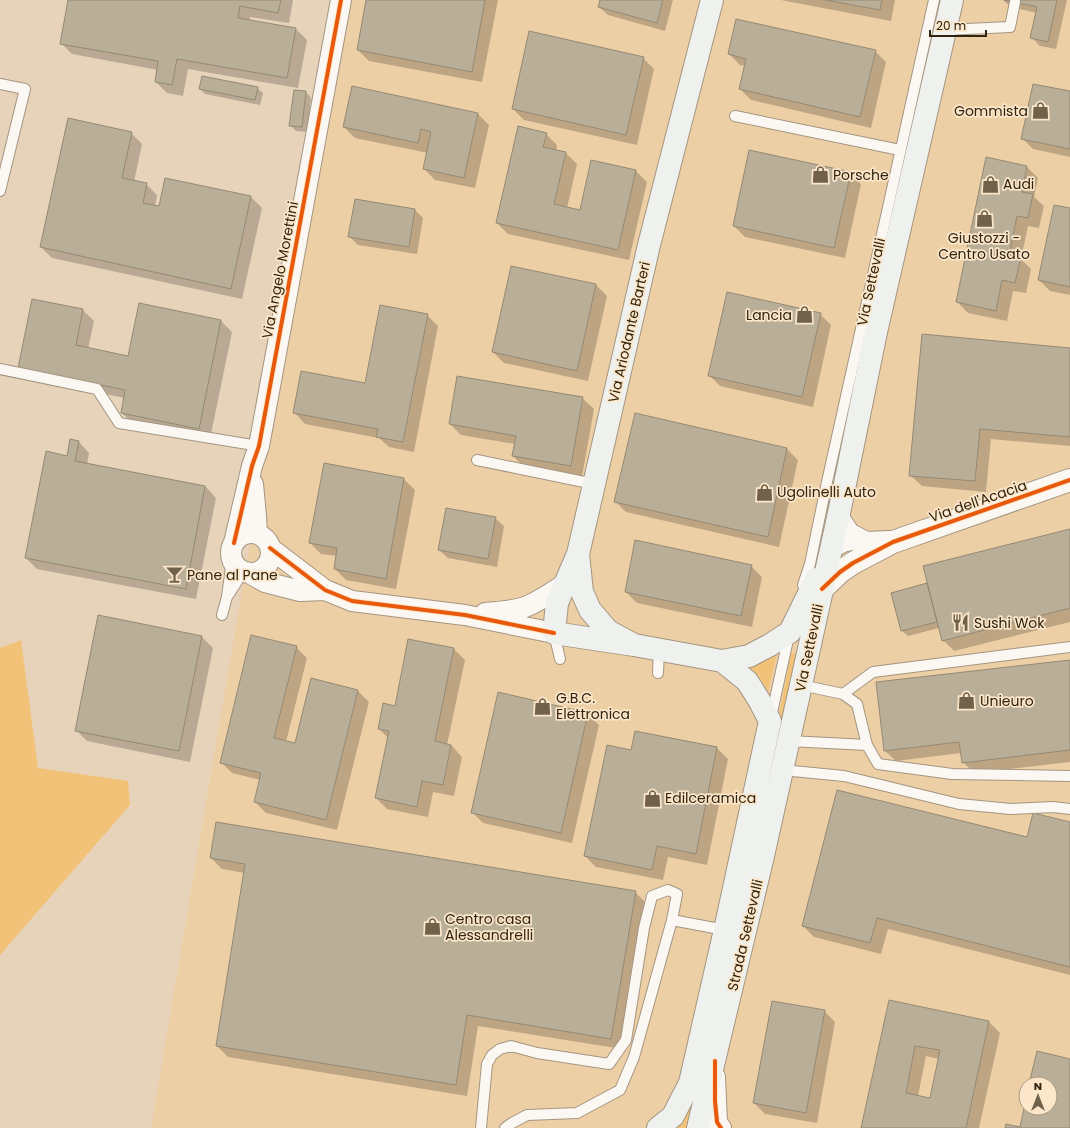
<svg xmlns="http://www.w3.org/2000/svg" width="1070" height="1128" font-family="Poppins,sans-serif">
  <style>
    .built { fill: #edcfa5; fill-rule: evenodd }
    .green { fill: #f2c278 }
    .shadow { fill: #0003; fill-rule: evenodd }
    .building { fill: #b9ae98; stroke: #958973; fill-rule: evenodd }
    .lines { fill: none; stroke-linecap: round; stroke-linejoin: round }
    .service-casing { stroke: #a49581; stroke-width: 12 }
    .minor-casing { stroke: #a49581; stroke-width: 22 }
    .tertiary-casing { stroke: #a49581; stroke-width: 24 }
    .secondary-casing { stroke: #a49581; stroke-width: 24 }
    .service { stroke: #fbf8f4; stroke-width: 10 }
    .minor { stroke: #fbf8f4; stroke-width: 20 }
    .tertiary { stroke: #fbf8f4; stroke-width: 22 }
    .secondary { stroke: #eef1ed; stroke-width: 22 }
    .cycleway-casing { stroke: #fbe6c9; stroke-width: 6 }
    .cycleway { stroke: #e8590c; stroke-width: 4 }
    .labels { text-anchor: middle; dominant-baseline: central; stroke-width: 3.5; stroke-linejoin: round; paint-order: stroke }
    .poi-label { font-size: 14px; fill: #302310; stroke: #fbe6c9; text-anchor: start }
    .street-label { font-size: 14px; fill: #302310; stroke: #fbe6c9 }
  </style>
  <rect width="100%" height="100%" fill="#e6d3b9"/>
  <path class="built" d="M342 0H1070V1128H151ZM1026 1084H1050V1108H1026Z"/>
  <path class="green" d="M21 640 38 768 128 781 130 805 0 955V648Z
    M778 650 768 691 759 676 745 664Z
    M791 653 798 654 782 731 778 722Z
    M693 1103 688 1128H676Z"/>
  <path class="shadow" d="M69 0H293L289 23 250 17V21L296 29 307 40 298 88 188 69 183 96 167 93 156 82 158 70 72 54 61 43Z
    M367 0H498L482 82 369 61 358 50Z
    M601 0H673L665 31 608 15 599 7Z
    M781 0H895L891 21Z
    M1003 0H1067L1056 49 1040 46 1032 38 1037 13 1011 7Z
    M875 51 886 62 871 128 751 100 740 89 745 66 740 65 729 54Z
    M643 58 654 69 637 145 524 120 513 109Z
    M352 87 478 114 489 125 475 188 435 180 424 169 428 153 355 138 344 127Z
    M257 88 263 93 260 105 205 94 200 89Z
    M306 92 311 98 307 132 296 131 290 125Z
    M1070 92V157L1033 149 1022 138Z
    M131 133 142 144 134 182 146 184 157 195 155 207 160 208 166 179 251 197 262 208 242 299 52 258 41 247Z
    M546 134 557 145 556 151 566 153 577 164 567 208 581 211 592 161 636 171 647 182 629 260 508 234 497 223Z
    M987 158 1027 167 1038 178 1034 197 1044 206 1039 228 1028 226 1021 259 1031 269 1026 293 1013 291 1007 321 968 313 957 302Z
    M850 173 861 184 845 258 745 237 734 226Z
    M1070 209V295L1050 291 1039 280Z
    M415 210 423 218 417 254 358 245 349 236Z
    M596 285 607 296 588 381 504 363 493 352Z
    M83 310 94 321 88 349 129 357 221 321 232 332 210 439 133 424 122 413 125 398 30 379Z
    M820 314 831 325 813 407 720 386 709 375Z
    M427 315 438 326 414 452 389 447 379 438 305 424 294 412 366 384Z
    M1070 349V446L991 439 986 492 922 486 910 475Z
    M582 398 594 409 582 477 524 467 513 456 515 444 461 435 450 424Z
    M636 414 787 449 798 460 779 547 626 512 615 501Z
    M78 441 89 453 87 464 205 486 216 498 196 599 37 569 26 558 67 457Z
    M404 479 415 490 396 589 346 580 335 569 337 556 321 554 310 543Z
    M495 518 504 526 497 567 448 558 439 550Z
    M1070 530V622L954 651 943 640 939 628 908 636 902 631 892 593 928 584Z
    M751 566 762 577 752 627 637 603 626 592Z
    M202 637 213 648 190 762 87 741 76 730Z
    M296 647 307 658 286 742 296 745 312 680 358 691 369 702 337 830 266 813 255 802 260 780 232 773 221 762Z
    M454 649 465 660 447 745H451L462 757 454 796 433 792 428 817 387 809 376 798 388 738 379 729 395 707Z
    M1070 661V762L974 773 963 762 961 753 896 761 884 750Z
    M587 714 599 725 572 843 483 823 472 812Z
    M635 732 717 748 728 759 707 865 668 857 663 880 596 867 585 856 632 751Z
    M217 823 635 892 646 903 622 1049 478 1026 467 1096 228 1057 217 1046 245 873 222 869 211 858Z
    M1070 823V975L888 929 881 954 814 937 803 926 1027 838Z
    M890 1001 989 1022 1000 1033 979 1128H862ZM926 1056 939 1059 931 1099 918 1096Z
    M824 1011 835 1022 817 1123 765 1114 754 1103Z"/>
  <path class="building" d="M68 0H281L278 13 240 6 238 18 296 28 287 78 177 59 172 85 155 82 158 61 60 44Z
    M366 0H485L472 72 357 50Z
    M600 0H663L657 23 598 7Z
    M825 0H882L880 10Z
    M1004 0H1057L1048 42 1030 38 1037 7Z
    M736 19 876 50 860 117 739 89 746 59 728 54Z
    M529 31 644 57 626 135 512 109Z
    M202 76 258 87 255 100 199 89Z
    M1033 84 1070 91V149L1021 139Z
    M352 86 478 113 464 178 423 169 431 132 421 129 418 143 343 127Z
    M294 90 306 91 302 127 289 126Z
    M68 118 132 132 122 178 147 183 143 203 159 206 165 178 251 196 231 289 40 247Z
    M518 126 547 133 543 147 566 152 554 204 580 210 591 160 636 170 618 250 496 223Z
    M749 150 851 172 834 248 733 226Z
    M986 157 1027 166 1022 192 1033 194 1028 218 1017 216 1009 255 1021 257 1015 283 1002 280 996 311 956 302Z
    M355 199 415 209 409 247 348 237Z
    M1054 205 1070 208V287L1038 280Z
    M511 266 596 284 577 371 492 352Z
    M727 292 821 313 802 397 708 376Z
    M32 299 83 309 76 345 128 356 139 303 221 320 199 429 121 413 125 390 18 368Z
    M380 305 428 314 403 442 376 437 378 429 293 413 301 371 365 383Z
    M922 334 1070 348V437L980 429 975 481 909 476Z
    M457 376 583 397 571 466 512 456 516 436 449 424Z
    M635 413 787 448 768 537 614 502Z
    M70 439 79 441 75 461 205 486 186 589 25 558 46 451 67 456Z
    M324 463 404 478 386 579 334 569 337 548 309 543Z
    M446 508 496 517 488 559 438 550Z
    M1070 529V608L942 641 923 566Z
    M635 540 752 565 741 616 625 592Z
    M927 583 937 622 901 631 891 593Z
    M98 615 202 636 179 751 75 731Z
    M251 635 297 646 274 738 295 743 311 678 358 690 326 820 254 802 261 773 220 763Z
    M408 639 454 648 435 741 451 745 443 785 422 781 417 807 375 798 389 731 378 729 383 703 395 706Z
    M1070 660V750L962 763 959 742 884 751 876 682Z
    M498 692 588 713 561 833 471 813Z
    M635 731 717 747 696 854 657 846 652 870 584 856 607 745 631 750Z
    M837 790 1027 837 1033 813 1070 822V967L877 918 870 943 802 926Z
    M216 822 636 891 611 1039 467 1015 456 1085 216 1046 245 864 210 858Z
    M889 1000 989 1021 966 1128H861ZM915 1046 940 1050 930 1098 906 1093Z
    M772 1001 825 1010 806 1113 753 1103Z
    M1037 1051 1070 1059V1128H1005L1006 1124 1020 1127 1026 1099V1108H1050V1084H1029Z"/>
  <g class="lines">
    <defs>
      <path id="service" d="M945 30 1010 27 1015 2
        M0 84 25 89 0 191
        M735 116 900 150
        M0 369 97 389 119 423 259 446
        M477 460 594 484
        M832 553 846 546 862 544
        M803 585 810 564 827 482 934 0
        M229 594 243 572
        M222 615 227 597 232 560
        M554 633 560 659
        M658 673 659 649
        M801 685 843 694 857 704 867 745 878 764 952 774 1070 776
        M843 694 873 672 1070 647
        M771 717 789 635
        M789 741 867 745
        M782 770 844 776 959 804 1011 809 1053 807 1070 809
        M672 920 725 930
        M481 1128 487 1064 492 1055 500 1049 511 1046 537 1053 609 1064 626 1040 644 928 652 896 668 890 677 894 672 920 634 1057 620 1090 577 1113 527 1115 512 1123 505 1128"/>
      <path id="minor" d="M253 484 256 516 257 534
        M231 553a20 20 0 1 1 40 0a20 20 0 1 1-40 0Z
        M234 543 252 466 259 446 341 0
        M270 548 325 590 352 601 465 615 554 633
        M249 573 265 582 300 591 325 590
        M485 613C498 612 514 611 525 607 540 601 553 592 566 583
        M715 1077 717 1122 721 1128"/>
      <path id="tertiary" d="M838 518 849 534 866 543 890 542
        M822 589 840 572 853 563 893 542 1070 480"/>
      <path id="secondary" d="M577 556 557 603 554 633 634 645 722 661 749 656 770 645 790 632 816 579
        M634 645 608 631 590 610 582 592 578 554 649 245 712 0
        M658 1128 673 1116 690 1083 725 930 770 721 759 700 747 681 722 661
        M698 1128 763 856 838 518 876 332 952 0"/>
    </defs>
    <use href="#service" class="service-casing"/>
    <use href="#minor" class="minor-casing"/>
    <use href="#tertiary" class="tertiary-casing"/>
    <use href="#secondary" class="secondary-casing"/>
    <use href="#service" class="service"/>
    <use href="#minor" class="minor"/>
    <use href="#tertiary" class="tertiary"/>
    <use href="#secondary" class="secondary"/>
    <defs>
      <path id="cycleway" d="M234 543 252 466 259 446 341 0
        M270 548 325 590 352 601 465 615 554 633
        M822 589 840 572 853 563 893 542 1070 480
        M715 1061V1101L717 1122 721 1128"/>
    </defs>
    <use href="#cycleway" class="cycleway-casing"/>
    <use href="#cycleway" class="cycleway"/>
  </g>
  <defs>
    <symbol id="shop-bare" viewBox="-9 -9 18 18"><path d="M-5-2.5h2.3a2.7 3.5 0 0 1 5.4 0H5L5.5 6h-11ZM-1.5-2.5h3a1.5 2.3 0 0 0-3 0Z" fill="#70614b" stroke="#fbe6c9" stroke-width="2.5" paint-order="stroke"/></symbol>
    <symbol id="bar-bare" viewBox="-9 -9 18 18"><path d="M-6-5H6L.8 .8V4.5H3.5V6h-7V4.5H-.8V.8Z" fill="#70614b" stroke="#fbe6c9" stroke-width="2.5" paint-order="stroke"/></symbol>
    <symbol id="restaurant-bare" viewBox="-9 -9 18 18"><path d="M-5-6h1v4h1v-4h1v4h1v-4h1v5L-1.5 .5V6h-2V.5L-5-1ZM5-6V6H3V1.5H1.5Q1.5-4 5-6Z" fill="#70614b" stroke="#fbe6c9" stroke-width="2.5" paint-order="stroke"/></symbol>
  </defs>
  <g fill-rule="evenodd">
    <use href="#shop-bare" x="1028" y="98" width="25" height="25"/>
    <use href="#shop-bare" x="808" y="162" width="25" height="25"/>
    <use href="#shop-bare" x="978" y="172" width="25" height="25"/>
    <use href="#shop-bare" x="972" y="206" width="25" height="25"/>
    <use href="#shop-bare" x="792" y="302" width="25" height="25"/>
    <use href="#shop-bare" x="752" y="480" width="25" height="25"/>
    <use href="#bar-bare" x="162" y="562" width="25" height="25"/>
    <use href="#restaurant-bare" x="948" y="610" width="25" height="25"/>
    <use href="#shop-bare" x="954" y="688" width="25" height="25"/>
    <use href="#shop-bare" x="530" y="694" width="25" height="25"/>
    <use href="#shop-bare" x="640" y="786" width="25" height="25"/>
    <use href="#shop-bare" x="420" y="914" width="25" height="25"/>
  </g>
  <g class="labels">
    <g class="poi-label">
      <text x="1028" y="111" text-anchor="end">Gommista</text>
      <text x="833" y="175">Porsche</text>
      <text x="1003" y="184">Audi</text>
      <text x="984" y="238" text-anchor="middle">Giustozzi -<tspan x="984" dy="16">Centro Usato</tspan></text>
      <text x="792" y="315" text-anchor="end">Lancia</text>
      <text x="777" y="492">Ugolinelli Auto</text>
      <text x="187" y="575">Pane al Pane</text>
      <text x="974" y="623">Sushi Wok</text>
      <text x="556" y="698">G.B.C.<tspan x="556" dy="16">Elettronica</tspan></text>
      <text x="980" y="701">Unieuro</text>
      <text x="665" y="798">Edilceramica</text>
      <text x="445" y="919">Centro casa<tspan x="445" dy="16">Alessandrelli</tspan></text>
    </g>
    <g class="street-label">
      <text transform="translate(280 270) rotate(-79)">Via Angelo Morettini</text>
      <text transform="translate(871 282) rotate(-78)">Via Settevalli</text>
      <text transform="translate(629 332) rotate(-77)">Via Ariodante Barteri</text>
      <text transform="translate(978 501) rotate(-19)">Via dell'Acacia</text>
      <text transform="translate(809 648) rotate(-78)">Via Settevalli</text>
      <text transform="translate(745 935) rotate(-77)">Strada Settevalli</text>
    </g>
  </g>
  <g transform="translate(1038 1096)"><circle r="19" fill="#fbe6c9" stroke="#aa987f"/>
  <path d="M0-3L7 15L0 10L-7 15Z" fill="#70614b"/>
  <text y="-6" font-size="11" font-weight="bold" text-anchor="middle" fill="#302310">N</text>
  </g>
  <path d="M930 30v6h56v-6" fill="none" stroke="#302310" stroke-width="2"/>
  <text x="936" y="30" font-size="12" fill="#302310" stroke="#fbe6c9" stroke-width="3" paint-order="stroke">20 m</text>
</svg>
